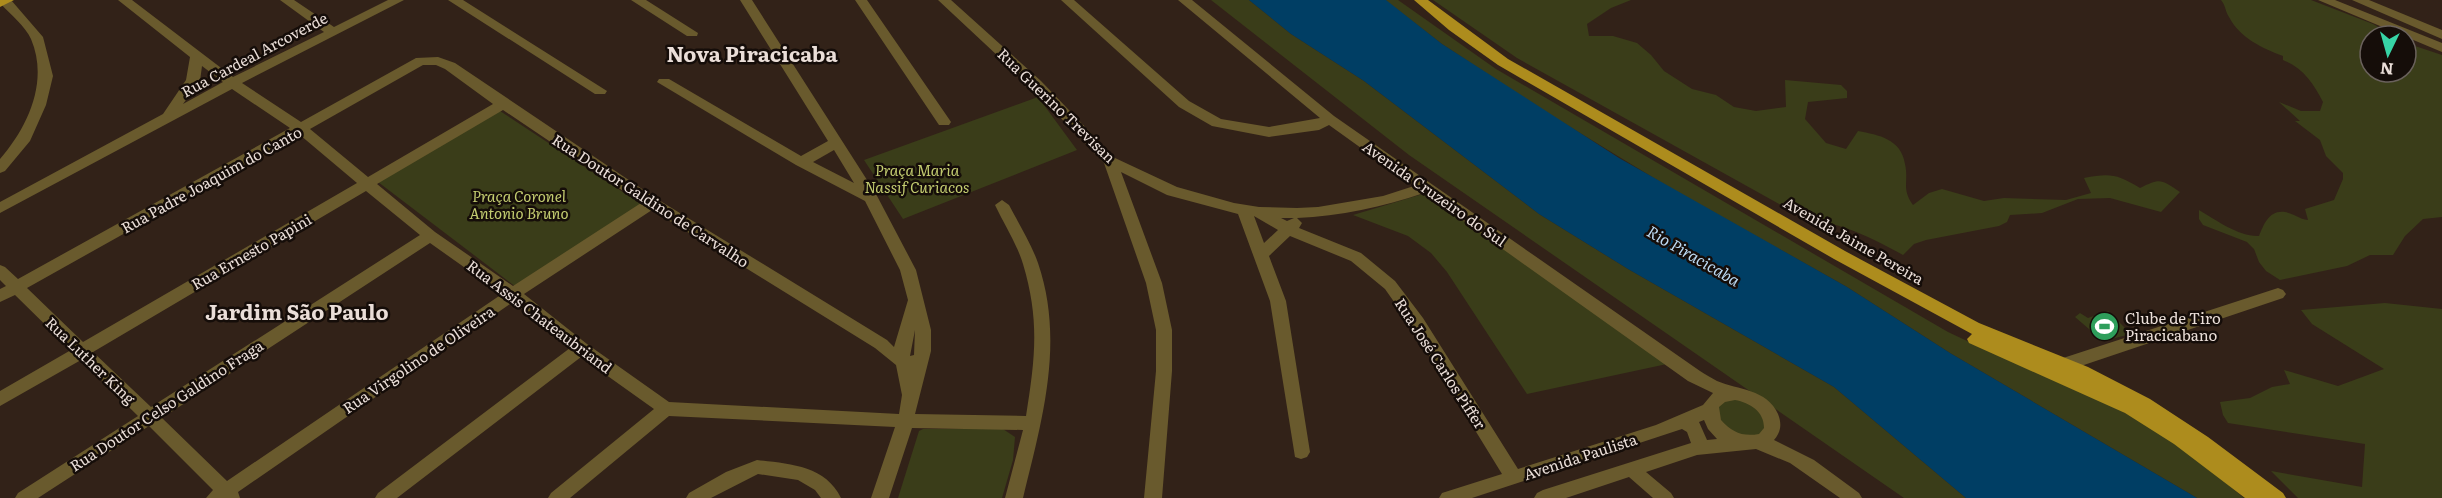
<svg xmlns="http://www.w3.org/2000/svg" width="2442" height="498" font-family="Literata,serif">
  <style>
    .green { fill: #3a3d19 }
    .water { fill: #003e64 }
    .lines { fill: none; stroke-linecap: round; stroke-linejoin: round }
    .minor { fill: #695a2d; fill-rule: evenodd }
    .major { fill: #ad8c1d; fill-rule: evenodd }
    .labels { text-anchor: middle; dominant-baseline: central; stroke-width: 5; stroke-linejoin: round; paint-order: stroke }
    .street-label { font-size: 15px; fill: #eaded8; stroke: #150d09 }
    .park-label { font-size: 15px; font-style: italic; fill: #c3cc70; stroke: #150d09 }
    .poi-label { font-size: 15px; fill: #eaded8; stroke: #150d09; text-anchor: start }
    .water-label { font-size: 16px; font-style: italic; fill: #bcdaf3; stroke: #150d09 }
    .district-label { font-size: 21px; font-weight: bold; fill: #eaded8; stroke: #150d09 }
  </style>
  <rect width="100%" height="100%" fill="#322218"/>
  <path class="green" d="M1211 0H1249L1291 34 1364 81 1539 214 1628 269 1834 387 1966 498H1904L1409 155Z
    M1385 0H1398L1496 69 1948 332C2023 368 2102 396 2173 440 2198 456 2221 479 2244 498H2197L1950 353 1847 287 1667 186 1544 111 1442 44Z
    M1433 0H1631L1611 8 1587 24 1589 36H1613L1637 43 1651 55 1664 71 1692 89 1716 95 1734 107 1756 111 1786 107 1785 80 1841 85 1847 91V98L1808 102 1805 119 1826 143 1846 149 1858 131C1879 135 1901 139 1905 164 1909 182 1901 188 1913 205L1929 193 1942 189 1984 201 2004 198 2066 200 2091 193 2084 178C2110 173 2117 174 2140 188 2160 178 2161 179 2180 192L2161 212 2110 198 2078 199 2042 213 2010 215 2007 222 1999 226 1926 240 1914 244 1903 255C1872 238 1843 223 1808 220L1517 58Z
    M2221 0H2311L2373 24 2394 36H2370V72H2406V43L2442 55V217L2423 219 2405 236 2393 255H2370L2347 266 2280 280 2266 271 2259 262 2254 249 2247 242 2203 225 2199 219V210C2216 220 2239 237 2259 236 2264 224 2269 210 2285 212 2293 213 2299 219 2308 220L2305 209 2334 200 2343 179V173L2326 156 2320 140 2295 121H2300L2279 102 2301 111H2320L2323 102C2313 83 2304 69 2283 60V56C2262 48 2240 38 2229 17 2225 11 2226 6 2221 0Z
    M1038 97 1077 150 903 219 864 160Z
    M500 111 641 204 516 287 378 182Z
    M1426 193 1667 364 1527 394 1447 272 1431 253 1408 236 1353 215Z
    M2385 303 2442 309V498H2298L2271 471 2362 487 2365 444 2228 423 2223 415 2220 402 2250 398 2272 387 2290 384 2284 370 2338 386 2384 369 2312 324 2301 310Z
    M2108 311 2131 334 2103 341 2075 317 2080 313 2088 318Z
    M1746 398 1769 422 1758 438 1724 431 1716 405 1721 400Z
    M923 429H1003L1015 437 1013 460 1002 498H898L919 431Z"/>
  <path class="water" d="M1249 0H1386L1442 44 1619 158 1847 287 1950 353 2197 498H1966L1834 387 1628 269 1539 214 1364 81 1291 34Z"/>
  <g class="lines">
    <path class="minor" d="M0 0H11L43 37 53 76 46 105 30 141 5 171 0 173V159C28 127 49 81 31 39 26 27 10 14 1 4Z
      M118 0H132L233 77 324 32 280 0H294L334 27 388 0H404L242 83 301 122 416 58 438 57 455 63 657 199 887 340 894 347 908 300 900 270 865 201 796 165 657 82 659 79H669L801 156 828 141 740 0H752L876 194 916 270 931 330V351L915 414 1026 416C1035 359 1040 321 1023 264 1017 244 1004 224 995 205L1002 200 1009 205C1019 224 1031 243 1038 263 1065 342 1042 420 1023 498H1005L1023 430 912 428 889 498H871L895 427 669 416 570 498H548L551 493 654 409 581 357 397 498H375L378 493 570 348 513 302 238 492 240 498H206L213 490 149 426 38 498H15L18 493 138 416 81 360 0 406V391L71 350 15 295 0 302V289L6 286 0 280V265L5 267 18 279 290 128 232 89 0 213V202L163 114 186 80 190 57ZM423 65H436L445 69 493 104 368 177 310 129ZM202 66 223 82 183 104 200 81ZM503 110 641 203 513 286 435 232 377 184ZM300 135 357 183 83 342 27 288ZM834 150 854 183 813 162ZM366 191 420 235 151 407 93 352ZM652 210 875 348 896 365 902 395 899 414 669 402 587 344 524 294ZM430 243 502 294 227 481 162 418ZM915 330 914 355 910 356Z
      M448 0H463L607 91 605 94H595Z
      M631 0H646L698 33 697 36H687Z
      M855 0H867L949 119 951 122 949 125H939Z
      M938 0H951L1041 81 1115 158 1177 187 1234 203 1259 207 1297 208 1318 207 1383 196 1414 186 1329 125 1319 130 1269 137 1212 126 1179 107 1061 0H1074L1189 101 1221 119 1269 127 1320 118 1178 0H1192L1334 116 1700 371C1705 374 1711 378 1717 381 1738 390 1767 389 1778 414 1782 424 1781 432 1774 440L1814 460 1859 493 1862 498H1840L1790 463 1756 449 1697 455 1646 472 1671 493 1674 498H1653L1629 477 1566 498H1534L1537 493 1543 490 1691 443 1687 432 1682 429 1472 498H1439L1442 493 1502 474 1411 326 1385 289 1351 261 1290 236 1269 256 1286 301 1310 452 1307 457 1301 459 1295 457 1270 301 1238 214 1167 195 1121 172 1162 283 1172 330V371L1162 498H1144L1156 371V330L1146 283 1104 163 1031 87ZM1424 193 1688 381 1713 393 1703 405 1656 425 1518 469 1423 318 1395 281 1361 253 1299 228 1302 223 1297 218C1340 216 1383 207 1424 193ZM1254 216 1278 230 1264 243ZM1281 218H1294L1287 221ZM1735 400C1750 403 1764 411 1764 428L1759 434C1742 437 1732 432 1721 420L1719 407 1725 402ZM1704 420 1708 429 1717 439 1707 440 1699 422Z
      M2318 0H2335L2442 43V52Z
      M2352 0H2369L2442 30V39Z
      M2278 288 2283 290 2286 294 2283 298 2072 369 2058 376 2052 375 2050 370 2060 359Z
      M757 460C788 464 825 465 841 498H821L815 490 798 480 758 474 711 498H686L689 493 726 472Z"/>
    <path class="major" d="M0 0H14L0 7Z
      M1414 0H1428L1508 59 1845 251 1979 323 2088 367 2150 399 2208 437 2283 493 2286 498H2245L2174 444 2125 413 1969 343 1967 339 1972 334 1834 259 1498 65 1449 30Z"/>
  </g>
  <defs>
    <symbol id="stadium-disc" viewBox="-11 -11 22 22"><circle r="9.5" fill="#2e9e5b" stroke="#150d09"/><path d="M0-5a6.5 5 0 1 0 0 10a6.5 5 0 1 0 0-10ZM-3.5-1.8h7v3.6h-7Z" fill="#fff"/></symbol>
  </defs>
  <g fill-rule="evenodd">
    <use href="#stadium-disc" x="2088" y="310" width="33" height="33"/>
  </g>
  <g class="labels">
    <g class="street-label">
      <text transform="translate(254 54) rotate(-28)">Rua Cardeal Arcoverde</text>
      <text transform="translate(1057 105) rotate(44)">Rua Guerino Trevisan</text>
      <text transform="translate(211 179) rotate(-29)">Rua Padre Joaquim do Canto</text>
      <text transform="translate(1435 193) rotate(35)">Avenida Cruzeiro do Sul</text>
      <text transform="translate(651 200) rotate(33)">Rua Doutor Galdino de Carvalho</text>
      <text transform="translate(1854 240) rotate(30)">Avenida Jaime Pereira</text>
      <text transform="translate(251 251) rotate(-30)">Rua Ernesto Papini</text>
      <text transform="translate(540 316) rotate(37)">Rua Assis Chateaubriand</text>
      <text transform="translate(418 359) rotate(-34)">Rua Virgolino de Oliveira</text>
      <text transform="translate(91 360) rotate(44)">Rua Luther King</text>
      <text transform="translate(1441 363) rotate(57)">Rua José Carlos Piffer</text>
      <text transform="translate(166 405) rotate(-33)">Rua Doutor Celso Galdino Fraga</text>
      <text transform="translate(1580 456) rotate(-18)">Avenida Paulista</text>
    </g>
    <g class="park-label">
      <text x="917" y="169">Praça Maria<tspan x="917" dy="17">Nassif Curiacos</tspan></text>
      <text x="519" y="195">Praça Coronel<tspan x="519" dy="17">Antonio Bruno</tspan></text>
    </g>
    <g class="poi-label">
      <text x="2125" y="317">Clube de Tiro<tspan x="2125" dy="17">Piracicabano</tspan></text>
    </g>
    <g class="water-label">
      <text transform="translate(1694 255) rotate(30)">Rio Piracicaba</text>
    </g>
    <g class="district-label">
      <text x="752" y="52">Nova Piracicaba</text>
      <text x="297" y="310">Jardim São Paulo</text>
    </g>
  </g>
  <g transform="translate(2388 54) rotate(185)"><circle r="28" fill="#150d09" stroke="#6a615c" stroke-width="1.5"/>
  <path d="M0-4.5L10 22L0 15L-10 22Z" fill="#37d4a6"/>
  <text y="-9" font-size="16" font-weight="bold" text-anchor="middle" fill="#eaded8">N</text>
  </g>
</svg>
